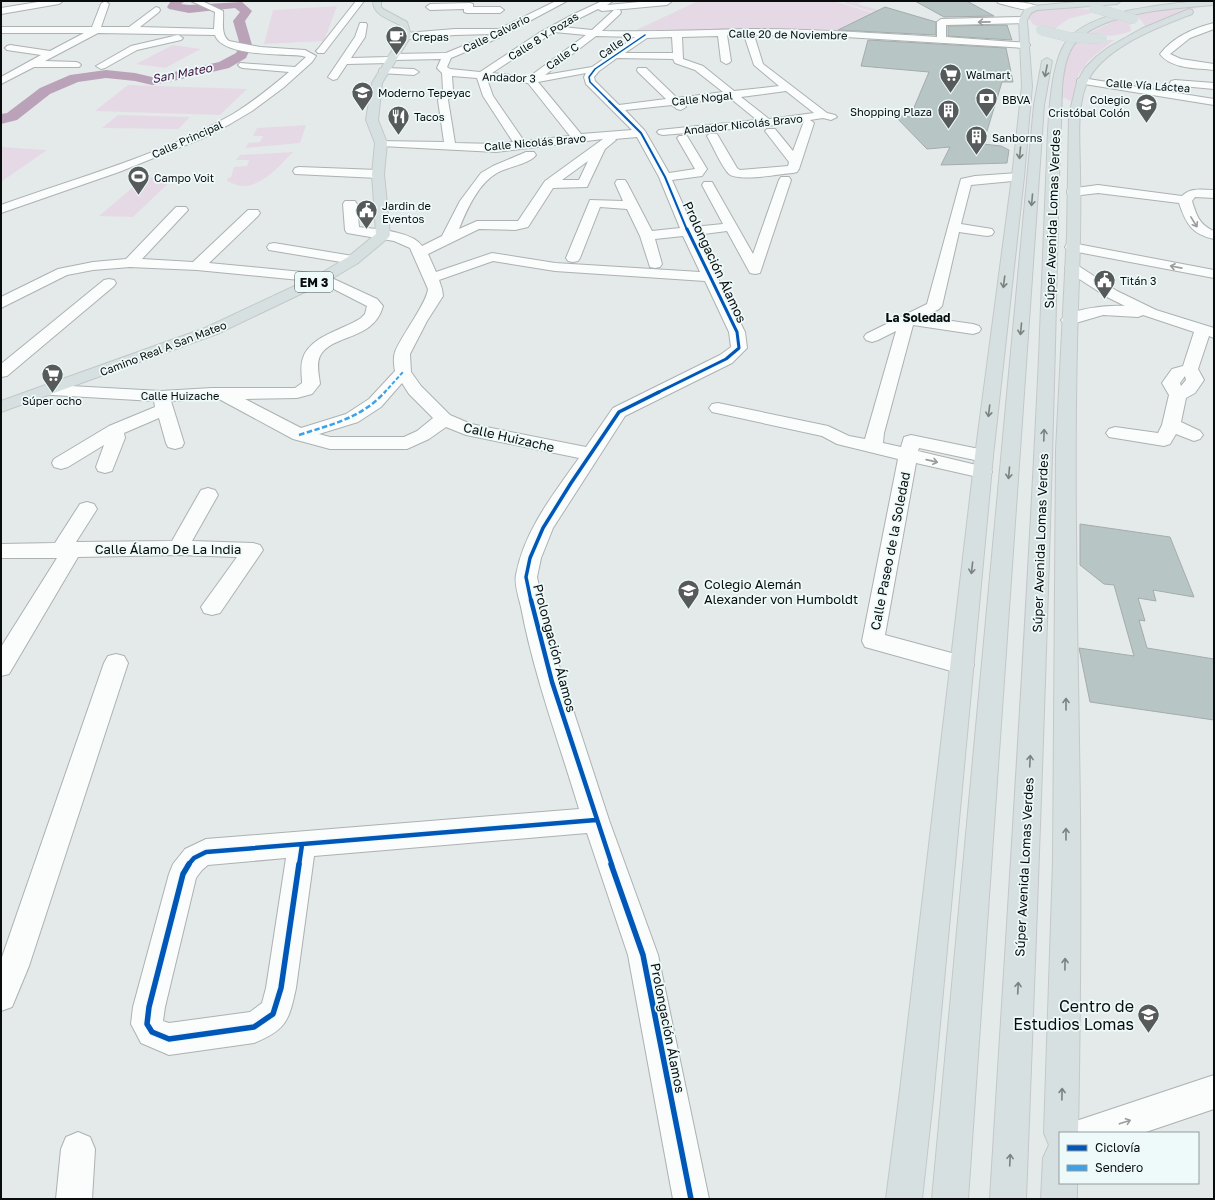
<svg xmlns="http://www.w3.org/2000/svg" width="1215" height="1200" font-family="'Golos Text',sans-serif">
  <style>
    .green { fill: #e5d9e6 }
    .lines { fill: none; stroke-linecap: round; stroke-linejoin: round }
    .river { fill: #baa3b9; fill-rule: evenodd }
    .building { fill: #b7c5c5; stroke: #a6abab }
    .minor-casing { stroke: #acb1b1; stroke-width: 2 }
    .major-casing { stroke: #c4c7c7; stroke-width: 2 }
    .minor { fill: #fbfcfc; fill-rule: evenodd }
    .major { fill: #d6e0e0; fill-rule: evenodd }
    .major-bridge-casing { stroke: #c4c7c7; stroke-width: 10; stroke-linecap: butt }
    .major-bridge { stroke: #d6e0e0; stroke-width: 10 }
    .quiet-far1 { stroke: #3ca1e9; stroke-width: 2; stroke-dasharray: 4 2; stroke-linecap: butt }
    .quiet { stroke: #3ca1e9; stroke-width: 2.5; stroke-dasharray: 5.5 2.5; stroke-linecap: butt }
    .cycleway-far5-casing { stroke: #eefafa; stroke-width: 2.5 }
    .cycleway-far4-casing { stroke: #eefafa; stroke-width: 3.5 }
    .cycleway-far3-casing { stroke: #eefafa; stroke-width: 4.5 }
    .cycleway-far2-casing { stroke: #eefafa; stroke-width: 5.5 }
    .cycleway-far1-casing { stroke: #eefafa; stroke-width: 7 }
    .cycleway-casing { stroke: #eefafa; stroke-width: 8 }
    .cycleway-far5 { stroke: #0057b8; stroke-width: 1.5 }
    .cycleway-far4 { stroke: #0057b8; stroke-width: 2 }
    .cycleway-far3 { stroke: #0057b8; stroke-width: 3 }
    .cycleway-far2 { stroke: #0057b8; stroke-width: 3.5 }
    .cycleway-far1 { stroke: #0057b8; stroke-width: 4.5 }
    .cycleway { stroke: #0057b8; stroke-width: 5.5 }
    .oneway { stroke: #9a9c9c }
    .oneway2 { stroke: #7a8181 }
    .labels { text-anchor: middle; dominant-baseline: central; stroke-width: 3.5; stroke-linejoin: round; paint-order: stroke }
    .far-street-label { font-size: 11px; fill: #090c0c; stroke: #eefafa }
    .far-poi-label { font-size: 11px; fill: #090c0c; stroke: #eefafa; text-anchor: start }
    .far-water-label { font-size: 12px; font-style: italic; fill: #41133f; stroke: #eefafa }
    .shield { fill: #eefafa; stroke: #4e5353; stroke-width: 1 }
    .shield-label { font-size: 12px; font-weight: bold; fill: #090c0c }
    .far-neighbourhood-label { font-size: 12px; font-weight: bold; fill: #090c0c; stroke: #eefafa }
    .street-label { font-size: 13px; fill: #090c0c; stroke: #eefafa }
    .poi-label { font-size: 13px; fill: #090c0c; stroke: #eefafa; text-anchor: start }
    .near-poi-label { font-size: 16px; fill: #090c0c; stroke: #eefafa; text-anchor: end }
  </style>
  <rect width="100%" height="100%" fill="#e4eaea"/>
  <path class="green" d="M698 1H834L876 14 884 15 844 3 851 1H867L857 4 897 15 850 24 834 32H632Z
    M1212 5C1188 9 1168 16 1146 27L1140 19 1131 14 1171 8Z
    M337 6 324 41 264 44 273 10Z
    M1061 6 1099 11 1068 19 1052 31 1034 25 1028 18 1031 12 1043 8Z
    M1121 18 1130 23 1131 31C1117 37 1100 36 1085 35Z
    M1075 40H1114L1089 60 1078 75 1071 101 1063 97 1065 58Z
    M173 45 201 49 165 68 136 64Z
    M128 85 247 89 220 115 95 111Z
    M118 115 190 117 178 129 102 128Z
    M306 125 300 143 246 148 248 143 260 142 263 136H253L257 128Z
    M1 147 47 150 1 182Z
    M293 152C280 165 265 184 245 186 240 187 232 183 227 181L228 178 231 177 234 167 247 166 249 160H236L240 155Z
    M145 177 174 178 133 217 99 216Z"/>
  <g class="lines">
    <path class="river" d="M171 1H185L181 4 189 5 242 2 252 11 245 21 252 45 246 58 229 68 173 81 152 85 135 81 106 78 78 82 50 94 17 120 1 124V114L7 113 40 88 70 75 106 70 135 73 152 77 219 62 236 53 240 45 233 21 240 12 235 8 189 13 169 9 167 7Z"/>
  </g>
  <path class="building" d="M915 1H967L994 16 944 17Z
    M885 7 936 22V35L838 30Z
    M1007 25 1012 40 948 36V26Z
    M868 40 1006 48 1013 82H1002L983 144 1001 146 1009 150 1007 163 941 165 950 147 927 149 894 115 910 117 929 72 861 66Z
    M1080 524 1170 537 1194 597 1153 590 1156 601 1138 598 1145 621 1139 620 1147 648 1214 659V720L1090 702 1079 648 1134 656 1114 585 1104 584 1080 565Z"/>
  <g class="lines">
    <defs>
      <path id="minor" d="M44 1H63L59 4 1 14V8Z
        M105 1 109 4 101 27H129L156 7 159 8 160 10 159 12 140 27 214 29 215 12 191 1H202L223 11C224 21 220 34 229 41L260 47 305 50 316 56 312 62 283 88 252 111 230 124 203 138 119 172 1 213V205C76 178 164 154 233 114 253 102 271 87 289 72L243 68 240 67 238 65 240 63 295 67 306 57C300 55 293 55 287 55 269 54 221 54 215 35L98 33 45 61 76 62 79 63 81 65 79 67H34L1 84V77L41 55 7 50 5 48 7 46 10 45 50 51 84 33H1V27H92L101 4Z
        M356 1H364L324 53H318L316 51 318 49Z
        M556 1H567L496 39 451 58 447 67 450 69 480 72 539 33 572 15 602 1H613L607 5 650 1 671 2 667 5 602 11 598 9 562 27 592 30 614 10H620L621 12 620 14 602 31C651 32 699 30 748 29 811 29 874 33 937 37V22L941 19 1023 17 1027 20 1023 23 946 25V37L1028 43 1030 45 1028 47 1025 48 829 36 754 35 763 64 827 113 835 115 837 117 831 120 823 118 810 120 814 123 799 169 797 172 793 173C779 174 739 182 729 174 721 166 713 146 707 136L709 134H717L737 168 740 170 788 166 789 162 765 131 767 129H775L793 151 804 121 767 126 663 135 659 134 657 132 659 130 757 120 730 98 683 103 686 107 681 110 677 109 672 105 625 110 645 131 669 173 695 169 677 138 679 136H687L707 169 702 176 672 180 693 227 723 224 702 185 704 182H712L753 254 779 180 781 177H789L791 180 760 273 755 274 750 273 727 231 696 235 745 332 747 348 732 363 625 416 553 528 541 558 537 577 546 621 564 682 609 820 658 955 709 1199H673L628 955 587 833 314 856 296 988C289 1021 286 1030 254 1043L169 1055 141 1043 131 1024 133 1007 169 874 173 864 185 849 206 839 579 809C559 742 534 676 521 607 519 598 514 584 516 575 524 531 554 493 579 458L466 435 446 427 429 439 407 449H330L293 439 219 399 171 401 184 443 182 447 175 449 168 447 166 443 159 418 124 433 125 438 112 471 105 473 98 471 96 467 104 445 68 467 61 469 54 467 52 463 54 459 109 426 155 407 154 401 52 395 46 394 43 390 46 386 52 385 161 391 212 388H295L302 383C302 375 300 366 303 358 310 336 343 330 361 318L365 314 367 306 320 282 197 270 130 267 93 270 67 275 1 308V297L58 269 93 262 126 259 176 207H186L188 210 142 259 193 262 248 210H258L260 213 258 216 209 263 323 274 377 299 383 306C374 341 331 334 320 356 316 364 319 375 320 384L312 394 297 398 245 399 301 428 346 414 369 399 395 371C394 366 393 358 395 352 401 336 427 303 428 289L410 248 394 241 347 233 345 230 343 204 345 201H355L357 204 359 227C375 229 412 231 422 246L442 236 460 201 481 173 493 166 526 152H534L536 155C530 164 507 167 497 173 478 184 467 209 459 229L477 221H518L545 181 603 139 496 152 381 146 377 145 375 143 377 141 444 142 438 100 443 90 442 73 437 68 441 59 395 60 390 63 347 64 337 79 333 80 328 77 355 37 360 23H366L367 25 365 37 351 58 388 57 393 54 446 53 492 34 455 35 406 39 401 36 406 33 455 29H499ZM554 32 586 35 529 77 492 73ZM727 35H744L754 65 779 86 734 91 703 66 683 59 682 37 718 36 721 61 726 64 729 63 731 61ZM596 36 635 37 592 67 545 75ZM672 37 673 53H625L647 38ZM617 58 673 59 675 63 695 70 723 92 677 98 646 68H638L637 70 638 72 666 99 619 105 595 81 594 77 599 71ZM586 73 584 77 586 84 632 130 581 134 538 82ZM452 76 477 78 483 96 513 142 496 144 455 143 448 100 453 90ZM487 79 528 83 570 136 524 141 493 96ZM786 91 814 113 769 119 741 97ZM637 137 659 177 680 228 652 231 627 183 625 180H617L615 183 623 201 590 200 566 258 568 261 573 262 578 261 580 258 600 207 627 209 640 236 650 267 655 268 660 267 662 264 655 239 683 236 700 272 555 263 492 253 436 272 428 254 479 229 515 230 528 227 553 188 587 187 605 149 616 140 615 139ZM588 161 579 180H562ZM493 261 555 271 705 281 729 332 731 347 720 355 613 408 586 447 471 424 450 415 421 386 411 372 410 354 427 321 443 296 442 289 439 280ZM402 383 409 394 433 418 417 431 404 437H330L319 434 358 422 381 407ZM286 858 266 988 262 1003 250 1012 169 1023 163 1021 165 1007 196 878 202 870 208 865Z
        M997 1C1007 1 1033 2 1040 8 1033 14 1007 5 998 3Z
        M470 3 473 4V7H500L504 10 500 13H467L464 12V9L430 10 426 7 430 4Z
        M1214 23V29L1190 38 1170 54 1181 59 1214 64V70C1197 68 1171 69 1160 54 1173 37 1194 28 1214 23Z
        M178 35 183 38 181 40 137 50 105 68 101 69 96 66 131 46Z
        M384 68 414 69 419 72 414 75 380 73 379 71 380 69Z
        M1082 78 1214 99V105L1078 83 1077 81 1078 79Z
        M1175 80 1214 83V89L1171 85 1170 83 1171 81Z
        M299 167 378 170 382 171 384 174 382 177 378 178 295 174 293 171 295 168Z
        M1018 173 1022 174 1024 177 1022 180 971 185 961 224 992 229 994 232 992 235 987 236 959 232 942 306 939 309 924 317 973 324 979 326 981 329 979 332 973 334 913 325 884 433 883 443 901 447 904 437 911 435 984 450 991 452 993 456 991 460 984 462 919 448 918 451 989 468 992 472 989 476 982 478 916 463 885 635 970 658 974 665 970 672 962 674 865 647 862 641 898 459 837 444 822 436 712 412 709 408 712 404 718 403 828 426 849 436 865 439 896 331 878 340 872 342 866 340 864 337 866 334 927 304 961 179 975 176Z
        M1098 185 1182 196C1191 187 1202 190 1214 190V198L1195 197 1192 201C1196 214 1199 225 1214 231V239C1192 234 1186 224 1179 203L1098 193 1073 196 1068 195 1067 192 1068 189Z
        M274 243 353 256 358 257 360 260 358 263 353 264 269 250 267 247 269 244Z
        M1072 243 1214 270V278L1067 250 1065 247 1067 244Z
        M1072 264 1077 265 1117 291 1156 310 1214 328V338L1209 336 1198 369 1204 380 1195 393 1186 398 1181 422 1200 431 1203 435 1200 439 1194 441 1176 434 1170 444 1164 446 1109 437 1106 433 1109 429 1115 427 1158 433 1162 425 1169 395 1162 383 1172 369 1183 366 1194 332 1143 315 1138 317 1103 315 1069 325 1063 323 1061 320C1070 308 1111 305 1125 306L1107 297 1067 271 1065 268 1067 265ZM1185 376 1186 380 1181 386 1180 383Z
        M109 279 114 280 116 283 114 286 7 376 1 377V364L104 280Z
        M208 488 215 490 218 495 192 541 253 543 260 545 263 550 220 613 212 615 204 613 201 607 237 557 178 555 78 557 9 674 1 676V647L57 558H1V544L55 543 80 504 87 502 94 504 97 509 76 542 172 541 201 490Z
        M116 654 124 656 128 663 29 966 12 1007 1 1011V960L104 663 108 656Z
        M1214 1075V1109L1143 1133H1071L1076 1121Z
        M78 1132 90 1137 95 1149 92 1199H56L61 1149 66 1137Z"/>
      <path id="major" d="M373 1H381V7L383 9 407 22 411 36 382 83 378 120 387 143 384 174 390 235 388 238 358 263 328 281 217 334 1 412V401L205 328 318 275 348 257 376 234 372 174 375 143 366 120 372 83 401 36 400 25C389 19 373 15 373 1Z
        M1087 1H1121L1117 4 1037 10 1031 13 1027 20 1032 86 1024 177 993 456 933 1099 922 1199H886L899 1099 975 456 1012 177 1022 86 1019 20 1025 9 1033 6Z
        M1197 1H1214V5C1176 8 1096 12 1073 46 1060 66 1062 100 1061 123 1059 169 1058 215 1057 261 1050 574 1038 886 1026 1199H990C1007 918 1026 638 1039 357 1041 298 1044 239 1046 180 1048 145 1047 74 1064 45 1084 11 1160 5 1197 1Z
        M1189 9 1192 10 1193 12 1192 14C1159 27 1100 48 1086 85 1076 112 1080 144 1080 173 1081 208 1080 244 1079 279 1072 457 1078 635 1080 813 1081 920 1080 1026 1078 1133H1060V1183H1077V1199H1041L1043 1158 1049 1145 1044 1133 1053 862 1056 450 1067 234 1069 115 1077 82 1085 68 1096 57 1109 47 1141 29Z
        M1047 58 1052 61 1044 105 968 1199H932L1034 105 1042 61Z"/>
    </defs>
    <use href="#minor" class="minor-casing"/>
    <use href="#major" class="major-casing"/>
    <use href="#minor" class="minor"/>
    <use href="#major" class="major"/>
    <defs>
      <path id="major-bridge" d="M1094 8 1133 19
        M1041 30 1068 37 1102 39"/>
    </defs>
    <use href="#major-bridge" class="major-bridge-casing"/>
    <use href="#major-bridge" class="major-bridge"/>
    <path class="quiet-far1" d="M384 393 403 372"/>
    <path class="quiet" d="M299 435C332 424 360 419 385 392"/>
    <defs>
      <path id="cycleway-far5" d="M610 102 590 82 589 77 595 69 645 35"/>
      <path id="cycleway-far4" d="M609 101 641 133 665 177 687 230"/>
      <path id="cycleway-far3" d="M657 393 726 359 739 348 737 332 687 229"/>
      <path id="cycleway-far2" d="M531 601 526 577 530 558 543 528 571 483 619 412 659 392"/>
      <path id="cycleway-far1" d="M531 600 552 682 612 865
        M188 865 194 858 206 852 596 820
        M299 865 302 845"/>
      <path id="cycleway" d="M189 864 183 874 149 1007 147 1024 152 1032 169 1039 254 1027 273 1014 281 988 299 864
        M611 864 643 955 691 1199"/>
    </defs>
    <use href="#cycleway-far5" class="cycleway-far5-casing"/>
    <use href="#cycleway-far4" class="cycleway-far4-casing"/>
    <use href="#cycleway-far3" class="cycleway-far3-casing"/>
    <use href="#cycleway-far2" class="cycleway-far2-casing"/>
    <use href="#cycleway-far1" class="cycleway-far1-casing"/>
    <use href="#cycleway" class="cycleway-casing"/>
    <use href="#cycleway-far5" class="cycleway-far5"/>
    <use href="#cycleway-far4" class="cycleway-far4"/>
    <use href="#cycleway-far3" class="cycleway-far3"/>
    <use href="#cycleway-far2" class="cycleway-far2"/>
    <use href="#cycleway-far1" class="cycleway-far1"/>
    <use href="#cycleway" class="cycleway"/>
  </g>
  <defs><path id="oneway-shaft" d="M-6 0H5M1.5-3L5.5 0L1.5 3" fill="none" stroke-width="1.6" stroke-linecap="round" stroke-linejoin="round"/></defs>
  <g class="oneway">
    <use href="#oneway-shaft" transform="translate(984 22) rotate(179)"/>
    <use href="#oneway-shaft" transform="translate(1194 222) rotate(58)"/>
    <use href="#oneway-shaft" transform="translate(1176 267) rotate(-169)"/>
    <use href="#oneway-shaft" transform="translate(932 461) rotate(13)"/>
    <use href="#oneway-shaft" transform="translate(1125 1122) rotate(-18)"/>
  </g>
  <g class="oneway2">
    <use href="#oneway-shaft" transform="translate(1046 71) rotate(101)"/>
    <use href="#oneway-shaft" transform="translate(1020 153) rotate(95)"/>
    <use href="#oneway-shaft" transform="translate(1032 200) rotate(95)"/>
    <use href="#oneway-shaft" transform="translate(1004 282) rotate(97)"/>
    <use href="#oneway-shaft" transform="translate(1021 329) rotate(95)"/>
    <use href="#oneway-shaft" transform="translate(989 411) rotate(97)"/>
    <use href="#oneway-shaft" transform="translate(1044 435) rotate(-88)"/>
    <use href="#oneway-shaft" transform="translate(1009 473) rotate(95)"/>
    <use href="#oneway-shaft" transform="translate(972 568) rotate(96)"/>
    <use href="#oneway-shaft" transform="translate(1066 704) rotate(-90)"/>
    <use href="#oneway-shaft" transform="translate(1030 761) rotate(-87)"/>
    <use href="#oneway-shaft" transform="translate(1066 834) rotate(-90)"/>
    <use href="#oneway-shaft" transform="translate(1065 964) rotate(-89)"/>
    <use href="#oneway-shaft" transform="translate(1018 988) rotate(-87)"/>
    <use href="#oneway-shaft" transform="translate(1062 1094) rotate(-89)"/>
    <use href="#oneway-shaft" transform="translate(1010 1160) rotate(-87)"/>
  </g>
  <defs>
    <symbol id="cafe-pin" viewBox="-11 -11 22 30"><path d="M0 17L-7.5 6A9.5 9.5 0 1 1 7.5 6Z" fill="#565a5a" stroke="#eefafa"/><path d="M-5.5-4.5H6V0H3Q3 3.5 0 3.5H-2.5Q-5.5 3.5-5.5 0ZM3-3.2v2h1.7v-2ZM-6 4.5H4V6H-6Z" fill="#fff"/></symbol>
    <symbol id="supermarket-pin" viewBox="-11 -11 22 30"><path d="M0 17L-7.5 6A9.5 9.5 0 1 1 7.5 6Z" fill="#565a5a" stroke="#eefafa"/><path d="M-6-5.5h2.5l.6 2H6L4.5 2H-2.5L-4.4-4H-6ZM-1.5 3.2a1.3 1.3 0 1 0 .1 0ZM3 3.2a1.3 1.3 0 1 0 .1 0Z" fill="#fff"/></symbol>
    <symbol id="school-pin" viewBox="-11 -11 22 30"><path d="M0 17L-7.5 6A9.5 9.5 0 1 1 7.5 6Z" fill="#565a5a" stroke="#eefafa"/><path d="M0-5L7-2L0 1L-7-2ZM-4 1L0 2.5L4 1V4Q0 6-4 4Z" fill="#fff"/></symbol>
    <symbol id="bank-pin" viewBox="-11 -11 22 30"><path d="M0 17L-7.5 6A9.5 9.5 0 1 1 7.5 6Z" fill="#565a5a" stroke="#eefafa"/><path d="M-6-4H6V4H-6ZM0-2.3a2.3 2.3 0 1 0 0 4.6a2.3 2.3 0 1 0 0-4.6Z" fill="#fff"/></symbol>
    <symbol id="building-pin" viewBox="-11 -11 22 30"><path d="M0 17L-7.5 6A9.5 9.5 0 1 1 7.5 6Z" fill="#565a5a" stroke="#eefafa"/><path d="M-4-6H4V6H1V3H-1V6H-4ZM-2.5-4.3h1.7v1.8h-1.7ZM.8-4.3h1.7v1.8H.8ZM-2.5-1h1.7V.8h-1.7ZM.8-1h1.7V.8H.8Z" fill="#fff"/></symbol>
    <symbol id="restaurant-pin" viewBox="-11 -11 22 30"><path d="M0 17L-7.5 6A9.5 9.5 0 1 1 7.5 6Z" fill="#565a5a" stroke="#eefafa"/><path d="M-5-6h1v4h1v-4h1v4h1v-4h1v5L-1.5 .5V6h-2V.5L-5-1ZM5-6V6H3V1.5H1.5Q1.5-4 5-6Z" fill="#fff"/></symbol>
    <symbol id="stadium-pin" viewBox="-11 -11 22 30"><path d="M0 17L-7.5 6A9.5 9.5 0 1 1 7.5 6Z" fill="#565a5a" stroke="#eefafa"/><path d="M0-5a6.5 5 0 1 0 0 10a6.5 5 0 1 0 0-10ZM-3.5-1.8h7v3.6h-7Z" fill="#fff"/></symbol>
    <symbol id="civic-pin" viewBox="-11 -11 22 30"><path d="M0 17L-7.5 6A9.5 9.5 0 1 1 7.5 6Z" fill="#565a5a" stroke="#eefafa"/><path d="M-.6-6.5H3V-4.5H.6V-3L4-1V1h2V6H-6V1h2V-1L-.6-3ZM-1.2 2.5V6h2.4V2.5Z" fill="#fff"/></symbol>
  </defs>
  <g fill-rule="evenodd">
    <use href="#cafe-pin" x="384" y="24" width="25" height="34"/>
    <use href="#supermarket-pin" x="938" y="62" width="25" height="34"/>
    <use href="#school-pin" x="350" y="80" width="25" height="34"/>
    <use href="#bank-pin" x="974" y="86" width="25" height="34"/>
    <use href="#school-pin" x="1134" y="92" width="25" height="34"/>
    <use href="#building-pin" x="936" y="98" width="25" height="34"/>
    <use href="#restaurant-pin" x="386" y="104" width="25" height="34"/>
    <use href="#building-pin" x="964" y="124" width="25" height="34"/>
    <use href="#stadium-pin" x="126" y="164" width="25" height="34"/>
    <use href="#civic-pin" x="354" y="198" width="25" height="34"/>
    <use href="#civic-pin" x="1092" y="268" width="25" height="34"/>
    <use href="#supermarket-pin" x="40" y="362" width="25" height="34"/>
    <use href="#school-pin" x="676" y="578" width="25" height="34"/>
    <use href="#school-pin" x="1136" y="1002" width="25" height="34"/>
  </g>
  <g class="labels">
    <g class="far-street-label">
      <text transform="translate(496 33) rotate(-26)">Calle Calvario</text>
      <text transform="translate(788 34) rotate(1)">Calle 20 de Noviembre</text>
      <text transform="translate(543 36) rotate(-32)">Calle 8 Y Pozas</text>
      <text transform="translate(615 45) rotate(-35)">Calle D</text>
      <text transform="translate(562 56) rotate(-36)">Calle C</text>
      <text transform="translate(509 77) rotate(2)">Andador 3</text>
      <text transform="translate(1148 85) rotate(4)">Calle Vía Láctea</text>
      <text transform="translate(702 98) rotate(-6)">Calle Nogal</text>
      <text transform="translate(743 124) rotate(-6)">Andador Nicolás Bravo</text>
      <text transform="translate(187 139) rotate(-24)">Calle Principal</text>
      <text transform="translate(535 142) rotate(-5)">Calle Nicolás Bravo</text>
      <text transform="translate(163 348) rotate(-21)">Camino Real A San Mateo</text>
      <text x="180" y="395">Calle Huizache</text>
    </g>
    <g class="far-poi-label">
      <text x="412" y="36">Crepas</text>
      <text x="966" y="74">Walmart</text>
      <text x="378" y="92">Moderno Tepeyac</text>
      <text x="1002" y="99">BBVA</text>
      <text x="1130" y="99" text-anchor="end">Colegio<tspan x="1130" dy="13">Cristóbal Colón</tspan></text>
      <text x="932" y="111" text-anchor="end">Shopping Plaza</text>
      <text x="414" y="116">Tacos</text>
      <text x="992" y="137">Sanborns</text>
      <text x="154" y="177">Campo Voit</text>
      <text x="382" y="205">Jardin de<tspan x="382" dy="13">Eventos</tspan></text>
      <text x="1120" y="280">Titán 3</text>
      <text x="52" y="400" text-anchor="middle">Súper ocho</text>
    </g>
    <g class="far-water-label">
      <text transform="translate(182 73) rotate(-11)">San Mateo</text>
    </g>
    <rect class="shield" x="295" y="272" width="38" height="20" rx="3"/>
    <g class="shield-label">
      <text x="314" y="282">EM 3</text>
    </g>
    <g class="far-neighbourhood-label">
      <text x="918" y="317">La Soledad</text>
    </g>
    <g class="street-label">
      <text transform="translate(1052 219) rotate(-88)">Súper Avenida Lomas Verdes</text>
      <text transform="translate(715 262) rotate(65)">Prolongación Álamos</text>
      <text transform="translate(509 437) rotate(13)">Calle Huizache</text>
      <text transform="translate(1040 543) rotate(-88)">Súper Avenida Lomas Verdes</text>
      <text x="168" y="549">Calle Álamo De La India</text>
      <text transform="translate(890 551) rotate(-79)">Calle Paseo de la Soledad</text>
      <text transform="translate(555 648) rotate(75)">Prolongación Álamos</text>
      <text transform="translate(1024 867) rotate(-87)">Súper Avenida Lomas Verdes</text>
      <text transform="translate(668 1028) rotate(79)">Prolongación Álamos</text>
    </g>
    <g class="poi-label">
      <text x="704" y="584">Colegio Alemán<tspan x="704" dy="15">Alexander von Humboldt</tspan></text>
    </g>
    <g class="near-poi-label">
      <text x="1134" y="1006">Centro de<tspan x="1134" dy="18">Estudios Lomas</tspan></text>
    </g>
  </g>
  <rect width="1215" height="1200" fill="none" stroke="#090c0c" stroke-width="4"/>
  <rect x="1059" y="1132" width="140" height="52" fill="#eefafa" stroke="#929b9b"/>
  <rect x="1067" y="1145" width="20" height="6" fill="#0057b8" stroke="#929b9b"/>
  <text x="1095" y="1152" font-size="12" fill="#090c0c">Ciclovía</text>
  <rect x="1067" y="1165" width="20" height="6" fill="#3ca1e9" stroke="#929b9b"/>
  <text x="1095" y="1172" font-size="12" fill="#090c0c">Sendero</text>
</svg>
